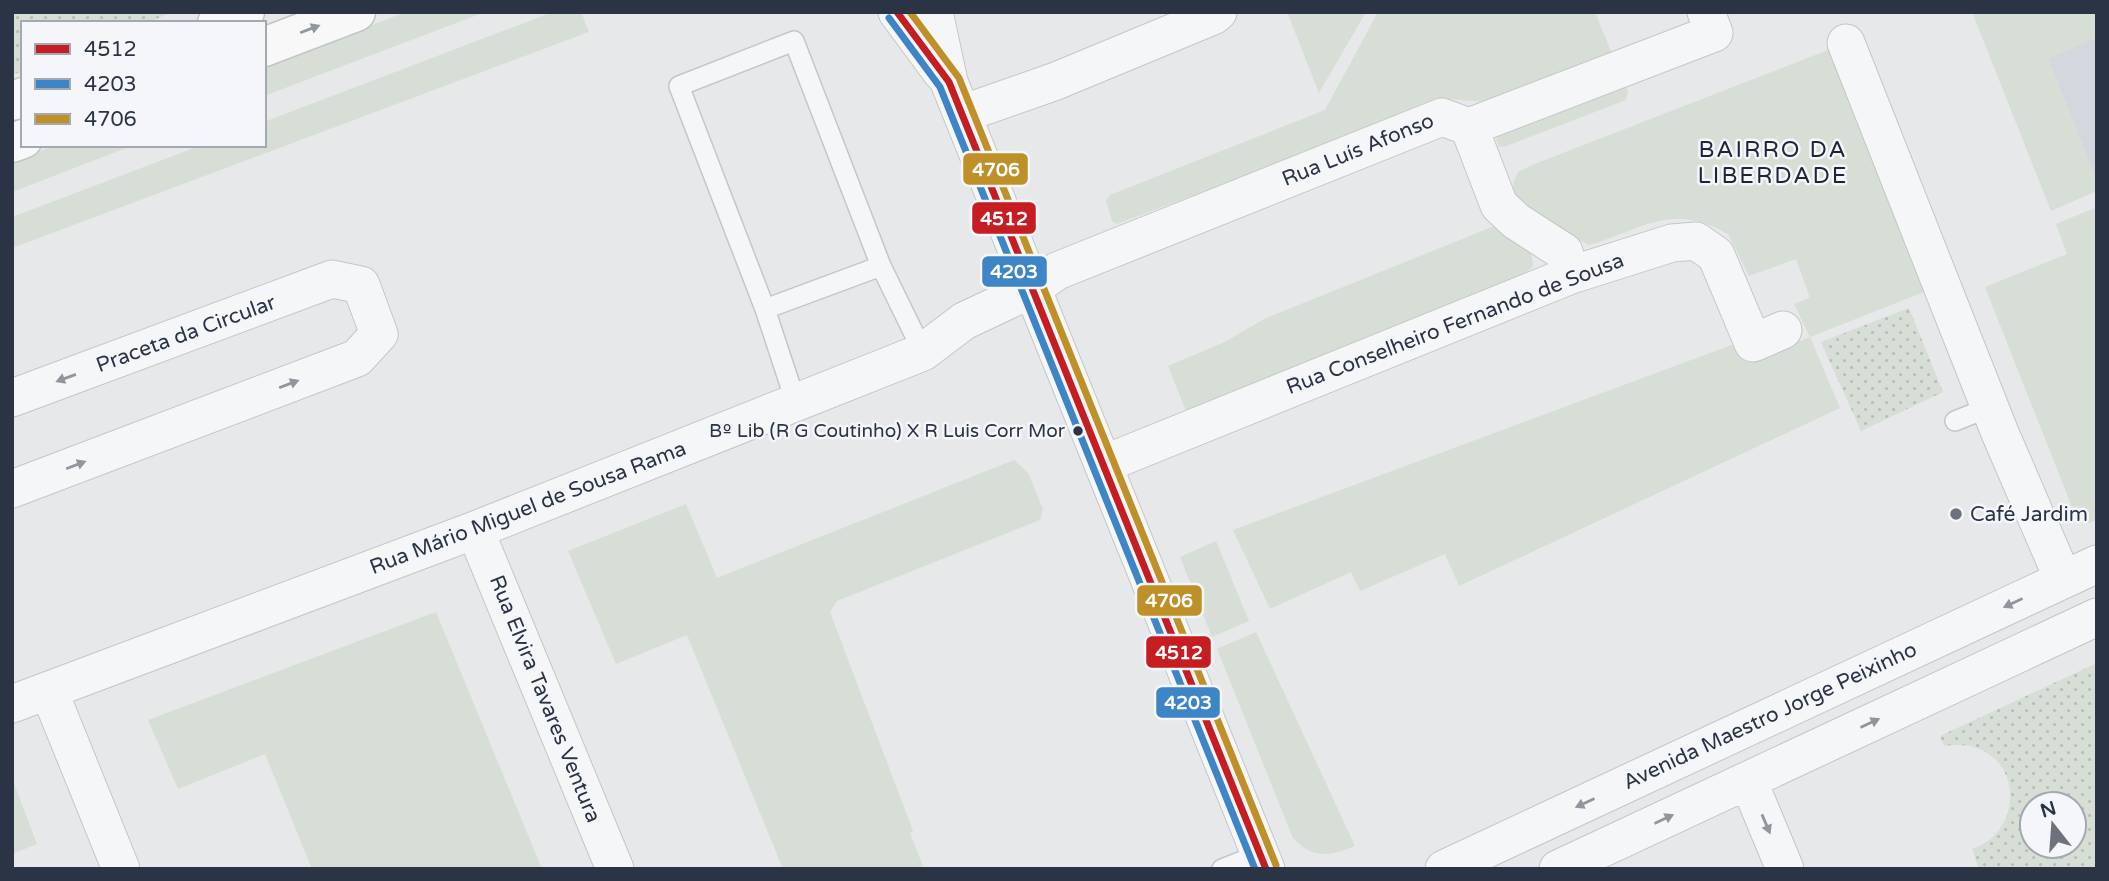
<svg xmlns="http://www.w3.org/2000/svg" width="2109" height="881" font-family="'Varela Round',sans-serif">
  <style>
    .built { fill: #d4d7dd }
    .grass { fill: url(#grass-dots); fill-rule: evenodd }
    .green { fill: #d6ded6 }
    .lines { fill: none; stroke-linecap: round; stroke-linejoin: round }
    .lane-casing { stroke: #c4c6c8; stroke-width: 22 }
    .street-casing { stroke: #c4c6c8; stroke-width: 39 }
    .primary-casing { stroke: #c2c5c8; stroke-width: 41 }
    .lane { stroke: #f5f6f7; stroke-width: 19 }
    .street { stroke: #f5f6f7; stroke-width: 37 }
    .primary { stroke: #f8f8f8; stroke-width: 38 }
    .bus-1-casing { stroke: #f4f6f9; stroke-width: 12 }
    .bus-2-casing { stroke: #f4f6f9; stroke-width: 12 }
    .bus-3-casing { stroke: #f4f6f9; stroke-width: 12 }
    .bus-1 { stroke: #c61d23; stroke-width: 7 }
    .bus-2 { stroke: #3d85c6; stroke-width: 7 }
    .bus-3 { stroke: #be9027; stroke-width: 7 }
    .oneway { fill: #92969e }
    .oneway2 { fill: #90959e }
    .bus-dot { fill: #2b3445; stroke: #f4f6f9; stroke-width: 2.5 }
    .poi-dot { fill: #6c737f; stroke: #f4f6f9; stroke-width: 2.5 }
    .labels { text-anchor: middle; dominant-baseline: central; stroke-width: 5; stroke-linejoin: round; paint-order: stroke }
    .bus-label { font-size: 19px; fill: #2b3445; stroke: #f4f6f9; text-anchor: end }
    .street-label { font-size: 21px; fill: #2b3445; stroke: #f4f6f9 }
    .poi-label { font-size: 21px; fill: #2b3445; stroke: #f4f6f9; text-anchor: start }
    .neighbourhood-label { font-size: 23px; letter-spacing: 2px; fill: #1d2536; stroke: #f4f6f9 }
    .line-badge { stroke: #f4f6f9; stroke-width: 2.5 }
    .badge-label { font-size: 19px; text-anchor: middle; font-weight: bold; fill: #fff }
  </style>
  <defs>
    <pattern id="grass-dots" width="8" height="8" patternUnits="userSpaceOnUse" patternTransform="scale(1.75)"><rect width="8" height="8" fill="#d6ded6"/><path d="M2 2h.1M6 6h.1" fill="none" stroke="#b8bfb9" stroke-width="1.8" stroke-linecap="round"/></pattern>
  </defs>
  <rect width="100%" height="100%" fill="#e6e8ea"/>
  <path class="built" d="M2097 12V182L2048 59Z"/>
  <path class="grass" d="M12 12H172L147 23H23V71L12 75Z
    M1909 308 1943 392 1861 431 1821 342Z
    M2097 663V869H1979L1972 849C2019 834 2025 766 1977 748 1966 744 1955 745 1944 746L1940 736ZM2074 804V846H2032V804Z"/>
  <path class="green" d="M406 12H485L264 96V66Z
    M553 12H581L589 32 12 248V217L202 145H264V122Z
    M1287 12H1366L1319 93Z
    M1378 12H1595L1612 54 1486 102 1450 99 1117 224 1112 221 1106 201 1110 195 1325 110Z
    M1972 12H2097V38L2048 59 2097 182V191L2051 211Z
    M1831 49 1929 290 1810 337 1840 408 1459 586 1445 554 1360 591 1351 572 1270 609 1233 530 1737 343 1746 362 1810 337 1794 304 1810 298 1796 259 1749 276 1728 234C1672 201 1643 229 1589 245 1570 235 1522 213 1514 194 1511 187 1515 178 1518 172L1532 165Z
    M1625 84 1628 91 1626 100 1504 147 1499 146 1496 140 1501 131Z
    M56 145H134L12 192V162Z
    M2097 207V520L2086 524 2072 507 1985 287 2067 254 2056 224Z
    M1497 225 1531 252 1533 266 1526 273 1186 411 1168 366 1225 342 1264 319Z
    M1014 460 1028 473 1043 509 1040 520 837 601 830 612 913 831 910 833 924 869H783L687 635 616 664 568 551 686 504 717 578Z
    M1216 541 1249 621 1212 637 1180 557Z
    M436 612 542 869H312L265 754 178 789 148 720Z
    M1256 632 1355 846C1330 856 1314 860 1293 838L1217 649Z
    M12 778 37 844 12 854Z"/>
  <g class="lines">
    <defs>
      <path id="lane" d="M765 309 881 266
        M796 403 765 309 679 86 794 41 881 266 923 352
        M1955 421 1990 407
        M1222 869 1260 854"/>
      <path id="street" d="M897 12 942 73
        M934 12 949 82 1266 869
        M1846 43 2000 433 2063 579
        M962 114 1056 81 1213 16 1218 12
        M1469 127 1499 205 1516 221 1564 252 1571 275
        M12 398 332 279 361 285 379 334 357 358 12 489
        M1104 464 1571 275 1672 243 1696 241 1716 255 1753 343 1783 330
        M475 530 615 869
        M49 691 121 869
        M12 704 475 530 923 352 964 321 1032 289 1057 271 1442 117 1469 127 1714 33 1706 12
        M1748 780 1785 869
        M1444 869 2097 564
        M1558 869 2097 617"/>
      <path id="primary" d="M217 23 245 12
        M264 47 356 12
        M12 101 23 97
        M12 143 23 139"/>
    </defs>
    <use href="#lane" class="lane-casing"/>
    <use href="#street" class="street-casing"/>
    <use href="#primary" class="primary-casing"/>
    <use href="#lane" class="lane"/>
    <use href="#street" class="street"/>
    <use href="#primary" class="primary"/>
    <defs>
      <path id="bus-1" d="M897 12 949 82 1266 869"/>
      <path id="bus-2" d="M889 18 940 87 1255 869"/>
      <path id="bus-3" d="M910 12 959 78 1276 865"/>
    </defs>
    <use href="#bus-1" class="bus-1-casing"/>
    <use href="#bus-2" class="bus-2-casing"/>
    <use href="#bus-3" class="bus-3-casing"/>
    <use href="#bus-1" class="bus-1"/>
    <use href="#bus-2" class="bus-2"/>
    <use href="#bus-3" class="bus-3"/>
  </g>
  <defs><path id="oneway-solid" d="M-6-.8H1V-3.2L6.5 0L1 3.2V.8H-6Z" transform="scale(1.75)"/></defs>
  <use class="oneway" href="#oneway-solid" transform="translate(310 29) rotate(-21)"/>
  <g class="oneway2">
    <use href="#oneway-solid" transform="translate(66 378) rotate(160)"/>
    <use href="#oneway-solid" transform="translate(289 384) rotate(-21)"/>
    <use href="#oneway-solid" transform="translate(76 465) rotate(-21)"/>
    <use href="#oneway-solid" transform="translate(2013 603) rotate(155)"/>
    <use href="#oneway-solid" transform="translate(1870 723) rotate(-25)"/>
    <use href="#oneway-solid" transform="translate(1585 803) rotate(155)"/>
    <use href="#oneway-solid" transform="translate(1664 819) rotate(-25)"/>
    <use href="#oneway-solid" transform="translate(1766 824) rotate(67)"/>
  </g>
  <circle class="bus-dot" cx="1078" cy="431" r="6"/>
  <circle class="poi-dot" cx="1956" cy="514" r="7"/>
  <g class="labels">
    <g class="bus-label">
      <text x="1065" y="431">Bº Lib (R G Coutinho) X R Luis Corr Mor</text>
    </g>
    <g class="street-label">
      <text transform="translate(1358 150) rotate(-22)">Rua Luís Afonso</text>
      <text transform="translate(1455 324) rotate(-21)">Rua Conselheiro Fernando de Sousa</text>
      <text transform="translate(186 334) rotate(-20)">Praceta da Circular</text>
      <text transform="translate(528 508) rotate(-21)">Rua Mário Miguel de Sousa Rama</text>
      <text transform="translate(545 699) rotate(68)">Rua Elvira Tavares Ventura</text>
      <text transform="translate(1770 716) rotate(-25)">Avenida Maestro Jorge Peixinho</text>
    </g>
    <g class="poi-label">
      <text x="1970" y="514">Café Jardim</text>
    </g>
    <g class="neighbourhood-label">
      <text x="1773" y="150">BAIRRO DA<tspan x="1773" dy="26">LIBERDADE</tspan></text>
    </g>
  </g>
  <g class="line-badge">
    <rect x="962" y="152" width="67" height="34" rx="7" fill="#be9027"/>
    <rect x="971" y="201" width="66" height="34" rx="7" fill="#c61d23"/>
    <rect x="981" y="255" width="67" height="33" rx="7" fill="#3d85c6"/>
    <rect x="1136" y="584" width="67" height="33" rx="7" fill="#be9027"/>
    <rect x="1145" y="635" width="67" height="34" rx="7" fill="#c61d23"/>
    <rect x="1155" y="686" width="66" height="33" rx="7" fill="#3d85c6"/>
  </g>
  <g class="badge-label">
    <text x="996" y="176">4706</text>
    <text x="1004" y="225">4512</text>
    <text x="1014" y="278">4203</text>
    <text x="1169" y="607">4706</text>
    <text x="1179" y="659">4512</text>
    <text x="1188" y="709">4203</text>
  </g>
  <rect width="2109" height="881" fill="none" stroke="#2b3445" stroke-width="28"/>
  <rect x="21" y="21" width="245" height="126" fill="#f4f6f9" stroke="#a4a8b1" stroke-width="2"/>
  <rect x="35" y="44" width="35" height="10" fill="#c61d23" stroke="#a4a8b1" stroke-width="2"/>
  <text x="84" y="56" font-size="21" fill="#2b3445">4512</text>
  <rect x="35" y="79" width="35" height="10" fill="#3d85c6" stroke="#a4a8b1" stroke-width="2"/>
  <text x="84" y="91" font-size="21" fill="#2b3445">4203</text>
  <rect x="35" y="114" width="35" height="10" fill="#be9027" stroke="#a4a8b1" stroke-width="2"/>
  <text x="84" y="126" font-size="21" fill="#2b3445">4706</text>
  <g transform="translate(2053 825) rotate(343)"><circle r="33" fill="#f4f6f9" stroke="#a4a8b1" stroke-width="2"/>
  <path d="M0-5L12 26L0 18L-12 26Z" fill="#6c737f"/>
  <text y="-10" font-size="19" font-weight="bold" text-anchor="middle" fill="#2b3445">N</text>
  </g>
</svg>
